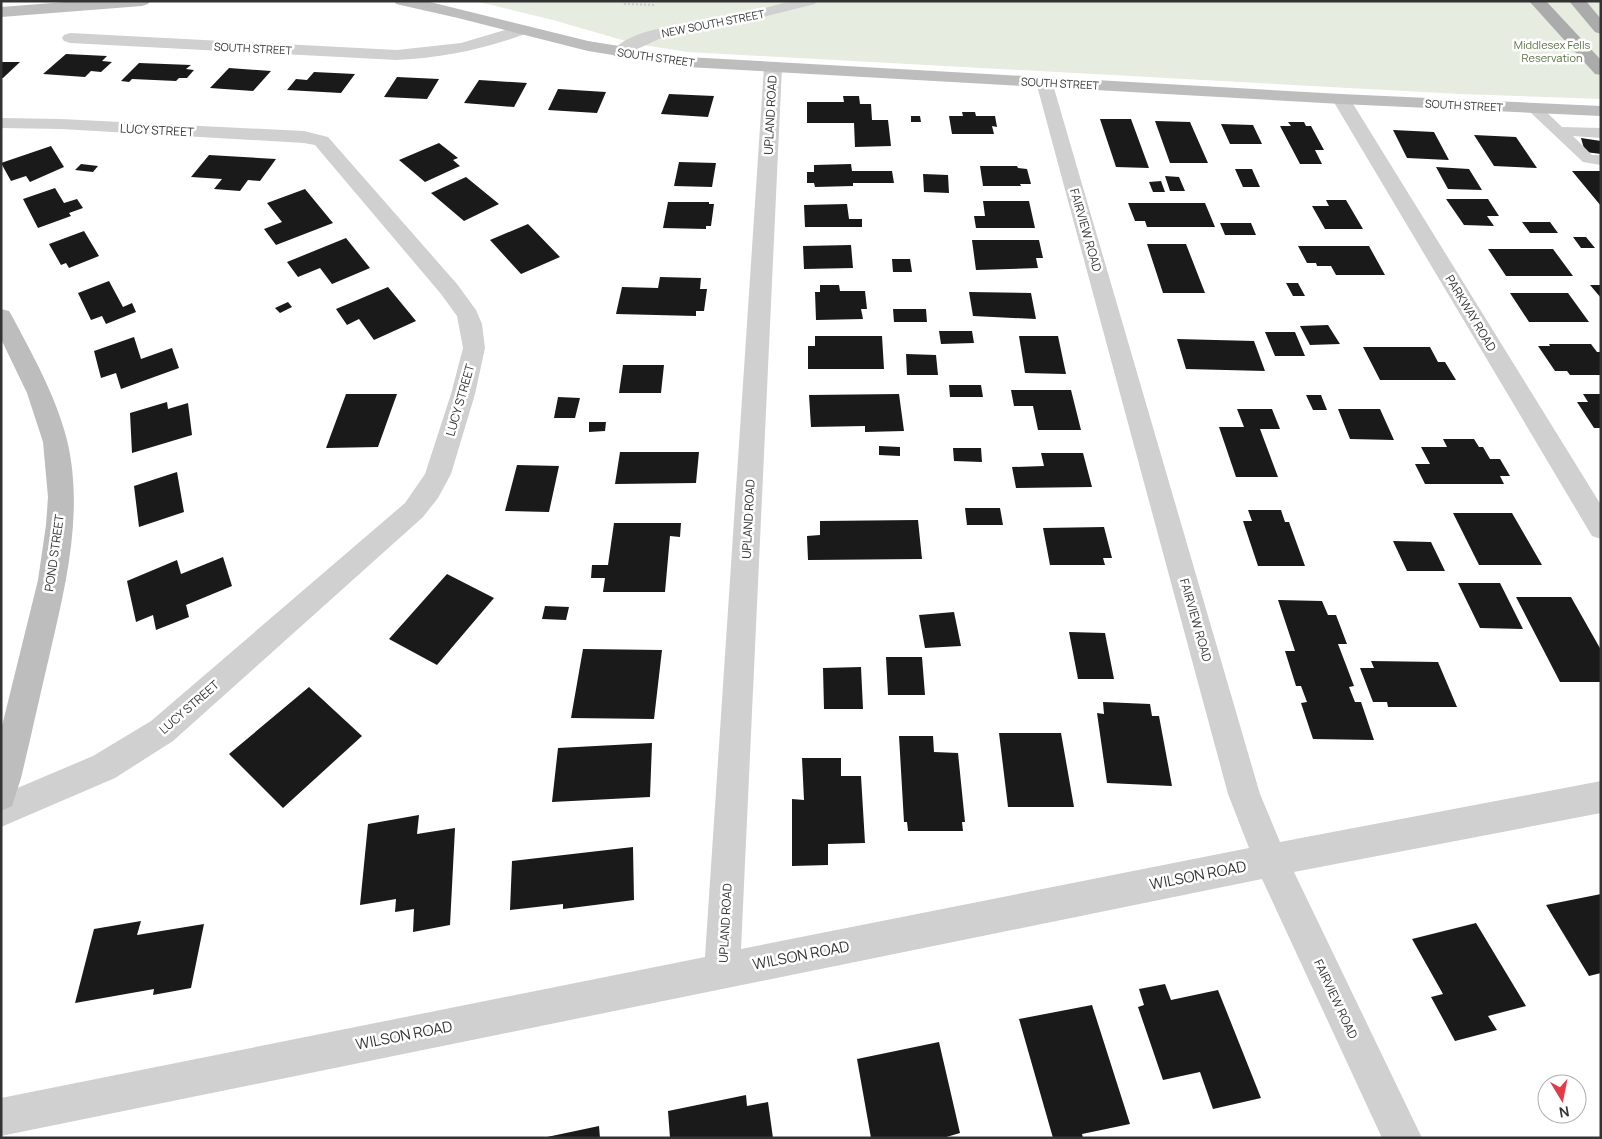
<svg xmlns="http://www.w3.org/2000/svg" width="1602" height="1139" font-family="Manrope,sans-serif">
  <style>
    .green { fill: #e6ecdf }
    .building { fill: #1a1a1a }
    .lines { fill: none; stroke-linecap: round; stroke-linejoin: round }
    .path { stroke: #cdcdcd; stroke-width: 2; stroke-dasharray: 2 2; stroke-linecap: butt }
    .lane { fill: #d0d0d0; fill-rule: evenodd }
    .street { fill: #d0d0d0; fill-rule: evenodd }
    .secondary { fill: #bdbdbd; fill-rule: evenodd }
    .primary { fill: #ababab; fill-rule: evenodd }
    .labels { text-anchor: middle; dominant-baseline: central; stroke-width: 5; stroke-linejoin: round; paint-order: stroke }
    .far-street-label { font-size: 11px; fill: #333; stroke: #fff }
    .far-park-label { font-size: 11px; fill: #56703f; stroke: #fff }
    .street-label { font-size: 12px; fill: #333; stroke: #fff }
    .near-street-label { font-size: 15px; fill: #333; stroke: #fff }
  </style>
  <rect width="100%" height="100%" fill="#fff"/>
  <path class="green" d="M475 1H1601V99L1460 94 688 52 636 44 553 20Z"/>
  <path class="building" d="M66 54 107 56 102 61 112 62 101 72 91 71 85 77 43 74Z
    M1 62H20L3 78H1Z
    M139 63 191 65 186 69 194 70 187 78H179L176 81 132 79 129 82 121 81Z
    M229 68 271 71 253 91 210 88Z
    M314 72 355 74 341 93 287 90 296 79 307 80Z
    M397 77 439 79 427 99 384 97Z
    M479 80 527 83 514 107 464 103Z
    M558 89 606 92 597 113 548 110Z
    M669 94 714 96 708 117 661 114Z
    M843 96H859L860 104H871L872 120H888L891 146 855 147 854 123H807V102H844Z
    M962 112H975L976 116H995L997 127 992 126 994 134H952L949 116H963Z
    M911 116H920L921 122H911Z
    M1100 119H1131L1149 168 1116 167Z
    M1155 121 1190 122 1208 163H1170Z
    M1288 122H1304L1306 126H1311L1324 150H1315L1322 164H1300L1280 126H1291Z
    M1221 124 1253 125 1262 144H1230Z
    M1393 130 1434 132 1449 160 1407 158Z
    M1474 135 1516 137 1537 168 1494 166Z
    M1581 138 1601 141V154L1585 152Z
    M439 143 458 158 453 160 460 166 425 182 399 160Z
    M51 146 64 167 30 182 26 176 11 181 1 163Z
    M209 155 276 159 260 181 248 180 240 191 214 189 222 179 191 177Z
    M679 162 716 163 712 187 674 186Z
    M81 164 98 166 93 172 75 170Z
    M851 164 852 171H892L894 183H853V186L815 187 814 183H807V172H814V165Z
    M980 166H1017L1018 168 1027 169 1031 184H1020L1021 186H983Z
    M1436 167 1469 169 1482 190 1448 189Z
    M1235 169H1252L1260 187H1243Z
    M1572 171H1601V206Z
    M923 174 948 175 949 193 924 192Z
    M1165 176 1179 177 1185 191H1170Z
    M466 177 499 204 464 221 431 193Z
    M1161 181 1165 192H1153L1149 182Z
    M55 188 64 203 77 199 83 208 69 213 71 216 38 228 23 199Z
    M305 189 333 223 276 245 264 229 282 222 267 203Z
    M1446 199H1488L1499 216H1487L1494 226 1464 225Z
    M1326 200H1346L1363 229H1325L1312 206H1329Z
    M983 201H1029L1035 228H976L974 216H985Z
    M668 202H709V204H714L711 226H706V229L663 228Z
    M1128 203H1205L1215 227H1147L1145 221H1135Z
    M847 204 849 219H862V227H805L804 205Z
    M1522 222H1550L1558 233H1530Z
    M1220 223H1251L1256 235H1225Z
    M528 224 560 257 521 274 490 240Z
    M84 231 99 256 69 268 66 263 61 265 49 244Z
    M1573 237H1586L1595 248H1581Z
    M346 238 370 268 332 284 320 268 298 277 287 262Z
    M972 240H1039L1043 258H1036L1038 268 976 270Z
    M1147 244H1186L1205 293H1163Z
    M851 245 853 268 804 269 803 246Z
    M1298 246H1369L1385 275H1336L1331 266H1317L1316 263H1307Z
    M1488 249H1553L1573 276H1506Z
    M892 259H910L912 272H893Z
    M660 277 701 278 700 289H707L704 311H696V316L616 314 622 287 658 288Z
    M109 281 123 307 132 303 136 312 106 324 102 316 91 320 78 293Z
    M1286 283H1298L1305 296H1293Z
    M820 285H839L840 291H865L867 309H861L863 319 816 320 815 292H820Z
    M1590 285H1601V298Z
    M388 287 416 321 374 340 359 319 347 325 336 309Z
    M969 292 1031 293 1036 319 973 316Z
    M1510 293H1568L1589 322H1529Z
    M288 302 292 307 280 313 275 308Z
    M893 309H926L927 322H894Z
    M1328 325 1340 344 1310 345 1300 326Z
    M939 331H972L974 343 941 344Z
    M1265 332H1295L1305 356H1275Z
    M815 336H882L884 369H808V346H815Z
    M1019 336H1058L1066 374 1025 373Z
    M134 337 141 359 172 348 179 368 121 389 116 373 101 378 94 351Z
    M1177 339 1254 341 1265 371 1186 369Z
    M1549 344H1591L1597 352H1601V375H1570L1567 371H1555L1538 346H1550Z
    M1363 347H1430L1438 362H1445L1456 380H1380Z
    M906 354 936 355 938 375H907Z
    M623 365H664L661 393H619Z
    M949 385H981L983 397H950Z
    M1011 390H1071L1081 430H1038L1033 406H1014Z
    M346 394H397L378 447 326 448Z
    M899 394 904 431 865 432V426L811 427 809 395Z
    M1583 394H1601V428H1594L1577 402H1588Z
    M1306 395H1321L1327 410H1313Z
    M558 397 580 398 575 418H554Z
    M167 402 168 409 188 403 192 435 132 453 130 413Z
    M1237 409H1272L1280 429H1260L1278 477H1236L1219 427H1244Z
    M1338 409H1380L1394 440 1350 439Z
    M589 422H606L605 431 589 432Z
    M1443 439H1474L1479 447H1483L1490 459H1500L1510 476H1500L1504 484H1425L1415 464H1430L1421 447H1447Z
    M879 446 900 447V456L879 455Z
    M953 448H981L982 462 954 461Z
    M620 452H699L696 483 615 484Z
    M1041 453H1083L1092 487 1016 488 1012 467 1044 466Z
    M517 465 559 466 549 512 505 511Z
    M177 472 184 512 139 527 134 486Z
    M965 508H1000L1003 525H967Z
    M1248 510H1281L1285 522H1289L1305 566H1258L1243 521H1252Z
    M1453 513H1512L1542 565H1479Z
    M918 520 922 559 808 560 807 536 820 535V521Z
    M614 523H681L680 537 670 536 665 592H603L605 578H591L592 565H608Z
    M1104 527 1112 558H1103L1105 565H1050L1043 528Z
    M1393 541 1431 542 1445 571H1407Z
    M223 557 232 586 186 605 189 617 156 630 153 615 136 622 127 581 177 560 181 574Z
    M447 574 494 598 437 665 389 639Z
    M1458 583H1500L1523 629 1480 628Z
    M1516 597H1571L1601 650V682H1560Z
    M1278 600 1322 601 1328 615H1336L1347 644H1338L1354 686 1349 687 1355 702H1361L1374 740 1313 739 1301 703 1307 702 1301 686H1296L1285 651H1295Z
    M545 606 569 607 566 620 542 619Z
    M954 612 961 646 925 648 919 615Z
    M1069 632 1105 633 1114 679H1078Z
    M583 649 662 650 654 719 571 718Z
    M886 657H922L925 695H888Z
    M1371 661 1438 662 1457 707H1388L1387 702H1373L1360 668H1374Z
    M861 667 863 709H824L823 668Z
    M309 687 362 736 283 808 229 754Z
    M1103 702 1150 704 1152 716H1159L1172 786 1107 783 1097 713 1104 714Z
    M999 733H1061L1074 807H1008Z
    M899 736H933L934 752 958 753 965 822H962L963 831H908L907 822H904Z
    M652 743 650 797 552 802 558 748Z
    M802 758H841V776H861L865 843 828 844V865L792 866V799L804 800Z
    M419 815 417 834 455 828 450 925 413 932 414 909 395 912 396 899 360 905 368 824Z
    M633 847 634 900 563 909V904L510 910 512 861Z
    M1601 894V973L1589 976 1546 905Z
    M141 921 137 935 204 924 191 988 153 995 154 989 75 1003 94 929Z
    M1476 923 1526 1006 1488 1016 1497 1030 1455 1041 1431 997 1443 994 1412 939Z
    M1165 984 1171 1000 1218 990 1261 1098 1213 1109 1200 1072 1163 1080 1138 1007 1144 1005 1139 989Z
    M1092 1005 1130 1124 1082 1134 1083 1138H1053L1019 1019Z
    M939 1042 960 1133 943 1138H871L857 1059Z
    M746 1095 747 1106 768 1102 773 1138H670L668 1111Z
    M599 1126 600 1138H547V1137Z"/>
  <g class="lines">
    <path class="path" d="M621 1 625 4 655 5"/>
    <path class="lane" d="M1534 104 1539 105 1562 127 1601 128V138L1573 136 1592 155H1601V165L1583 162 1529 111 1527 108 1529 105Z"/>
    <path class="street" d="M791 1H817L815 4 727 26 659 39 620 57 614 56 612 52C628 28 689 24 716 19 741 14 766 8 791 1Z
      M522 25 528 27 530 30 528 33C485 49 442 58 397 60L70 43 64 41 62 38 64 35 70 33 397 50 461 43Z
      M773 62 779 63 782 67 741 949 1249 848 1228 794 1036 82 1039 78 1045 77 1051 78 1260 794 1280 842 1601 781V813L1294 872 1422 1138H1382L1262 879 1 1136V1098L705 957 764 67 767 63Z
      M1341 94 1347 95 1350 99 1601 505V539L1592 536 1332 99 1335 95Z
      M1 118 61 119 304 131 328 137 457 284 476 310 482 324 485 348 475 394 451 474 438 498 423 517 173 741 115 778 1 827V795L93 756 151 721 405 503 425 474 451 394 463 348 457 316 441 294 315 145 304 143 61 129 1 128Z"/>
    <path class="secondary" d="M78 1H150L148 4 142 6 1 17V7Z
      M394 1H426L588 41 687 57 1341 94 1601 106V116L1341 104 687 67 588 51 458 18 396 4Z
      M1 309 9 311 12 316C33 356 56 396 67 440 84 511 66 584 50 653 40 695 31 737 21 778L12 806 1 811V730L38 580 46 525 48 497 43 442 27 393 1 339Z"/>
    <path class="primary" d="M1529 1H1546L1601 60V75L1595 74Z
      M1569 1H1586L1601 19V34L1595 32Z"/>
  </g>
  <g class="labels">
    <g class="far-street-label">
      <text transform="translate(713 23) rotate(-11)">NEW SOUTH STREET</text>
      <text transform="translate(253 48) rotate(3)">SOUTH STREET</text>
      <text transform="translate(656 57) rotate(8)">SOUTH STREET</text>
      <text transform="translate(1060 83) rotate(3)">SOUTH STREET</text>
      <text transform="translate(1464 105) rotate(3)">SOUTH STREET</text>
    </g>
    <g class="far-park-label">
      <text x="1552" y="44">Middlesex Fells<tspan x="1552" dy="13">Reservation</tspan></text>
    </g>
    <g class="street-label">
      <text transform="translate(770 115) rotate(-87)">UPLAND ROAD</text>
      <text transform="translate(157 130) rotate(3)">LUCY STREET</text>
      <text transform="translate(1086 230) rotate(74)">FAIRVIEW ROAD</text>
      <text transform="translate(1471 313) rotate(59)">PARKWAY ROAD</text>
      <text transform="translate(460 400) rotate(-74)">LUCY STREET</text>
      <text transform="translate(748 519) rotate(-87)">UPLAND ROAD</text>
      <text transform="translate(54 553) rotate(-82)">POND STREET</text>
      <text transform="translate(1196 620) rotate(74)">FAIRVIEW ROAD</text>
      <text transform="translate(189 707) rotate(-41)">LUCY STREET</text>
      <text transform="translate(725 923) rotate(-87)">UPLAND ROAD</text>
      <text transform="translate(1336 999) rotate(65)">FAIRVIEW ROAD</text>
    </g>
    <g class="near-street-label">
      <text transform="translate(1198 875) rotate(-11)">WILSON ROAD</text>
      <text transform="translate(801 955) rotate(-11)">WILSON ROAD</text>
      <text transform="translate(404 1035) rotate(-11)">WILSON ROAD</text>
    </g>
  </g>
  <rect width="1602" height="1139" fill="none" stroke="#333333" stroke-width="5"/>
  <g transform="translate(1562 1099) rotate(170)"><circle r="24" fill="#ffffff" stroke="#adadad"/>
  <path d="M0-4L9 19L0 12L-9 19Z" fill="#e63946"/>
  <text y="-8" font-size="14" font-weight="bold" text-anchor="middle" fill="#333333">N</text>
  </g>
</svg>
